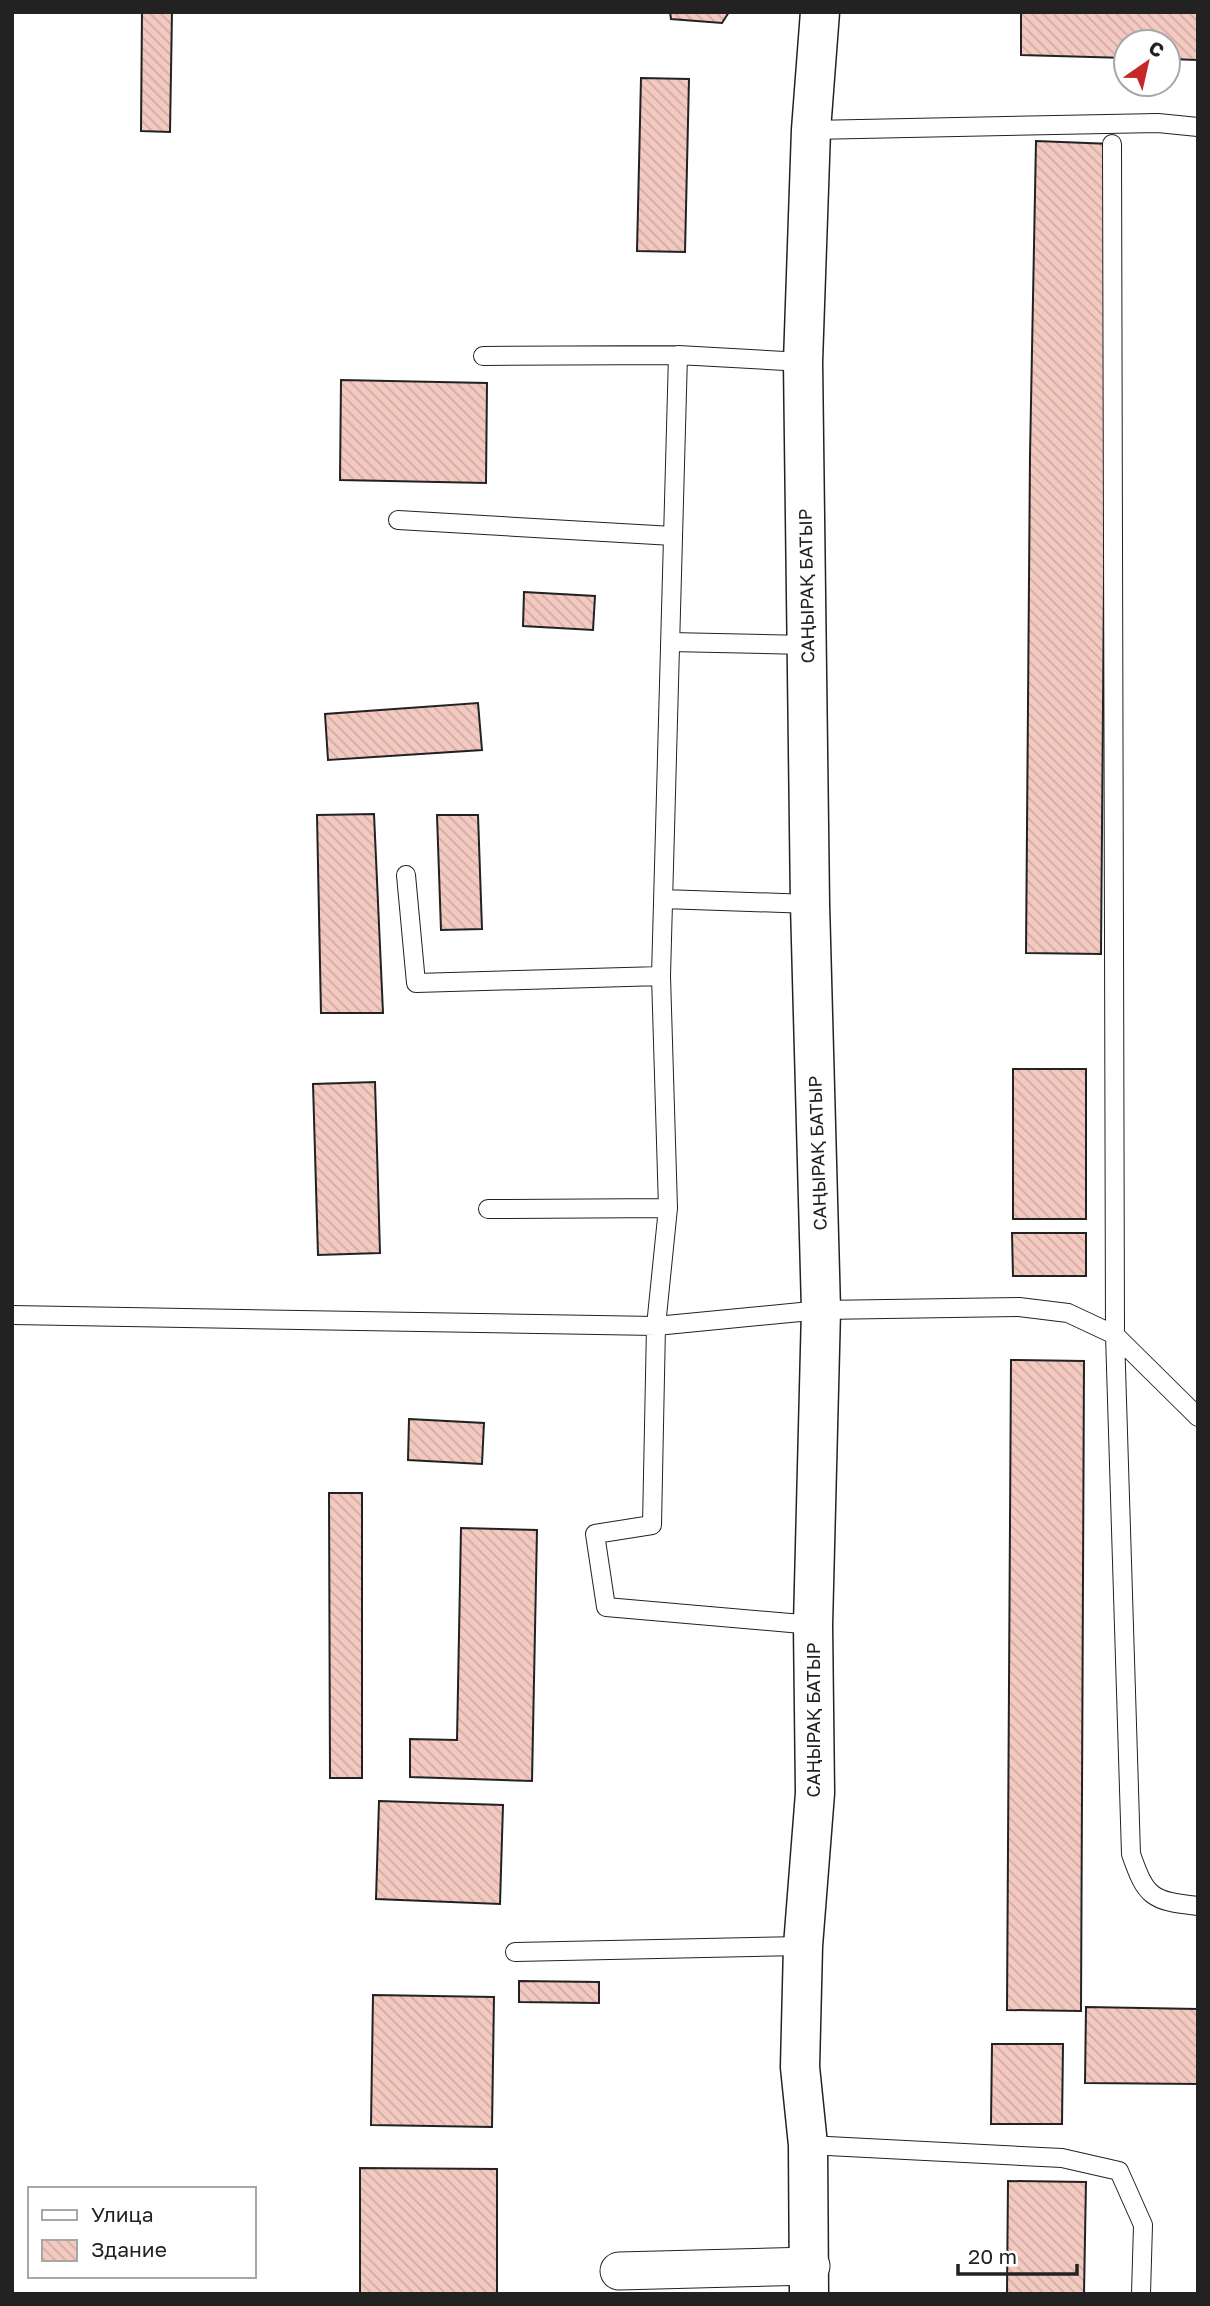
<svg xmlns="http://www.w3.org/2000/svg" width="1210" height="2306" font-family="'Golos Text',sans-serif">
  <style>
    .building { fill: url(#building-back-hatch); stroke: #222; stroke-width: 2 }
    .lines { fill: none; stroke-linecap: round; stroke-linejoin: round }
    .lane-casing { stroke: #222; stroke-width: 20 }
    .street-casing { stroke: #222; stroke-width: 39 }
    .secondary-casing { stroke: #222; stroke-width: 41 }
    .lane { stroke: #fff; stroke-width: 18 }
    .street { stroke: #fff; stroke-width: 37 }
    .secondary { stroke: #fff; stroke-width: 38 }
    .labels { text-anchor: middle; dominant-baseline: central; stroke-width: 5; stroke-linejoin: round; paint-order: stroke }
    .street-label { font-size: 18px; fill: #222; stroke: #fff }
  </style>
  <defs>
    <pattern id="building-back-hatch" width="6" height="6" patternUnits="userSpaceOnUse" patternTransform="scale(1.75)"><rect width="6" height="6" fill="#f3c9c0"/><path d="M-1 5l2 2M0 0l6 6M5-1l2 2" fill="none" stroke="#d0aca5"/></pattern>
  </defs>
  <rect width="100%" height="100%" fill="#fff"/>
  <path class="building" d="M142 12H172L170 132 141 131Z
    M670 12H729L722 23 671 19Z
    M1021 12H1198V60L1168 59V42H1126V58L1021 55Z
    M641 78 689 79 685 252 637 251Z
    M1036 141 1112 144 1105 456 1101 954 1026 953 1030 455Z
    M341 380 487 383 486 483 340 480Z
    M524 592 595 596 593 630 523 626Z
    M478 703 482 750 328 760 325 714Z
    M374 814 383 1013H321L317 815Z
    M437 815H478L482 929 441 930Z
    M1013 1069H1086V1219H1013Z
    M375 1082 380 1253 318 1255 313 1084Z
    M1012 1233H1086V1276H1013Z
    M1011 1360 1084 1361 1081 2011 1007 2010Z
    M409 1419 484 1423 482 1464 408 1460Z
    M329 1493H362V1778H330Z
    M461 1528 537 1530 532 1781 410 1777V1739L457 1740Z
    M379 1801 503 1805 500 1904 376 1899Z
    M519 1981 599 1982V2003L519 2002Z
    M373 1995 494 1997 492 2127 371 2125Z
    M1086 2007 1198 2009V2084L1085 2083Z
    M992 2044H1063L1062 2124H991Z
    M360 2168 497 2169V2294H360Z
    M1008 2181 1086 2182 1084 2294H1007Z"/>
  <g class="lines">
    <defs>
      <path id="lane" d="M811 130 1158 123 1198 127
        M1112 144 1115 1335 1131 1854C1146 1897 1151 1901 1198 1906
        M483 356 678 355
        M803 362 678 355 661 976 668 1208 656 1326 652 1525 595 1534 606 1607 813 1625
        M398 520 673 536
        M670 642 807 645
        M406 875 416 983 661 976
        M663 899 810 904
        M488 1209 668 1208
        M12 1315 656 1326 821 1310 1019 1307 1068 1313 1115 1335 1198 1417
        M515 1952 803 1946
        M808 2145 1062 2158 1119 2171 1143 2225 1141 2294"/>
      <path id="street" d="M619 2271 811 2266"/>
      <path id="secondary" d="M809 2294 808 2145 800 2067 803 1946 815 1793 813 1625 821 1310 810 904 803 362 811 130 820 12"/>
    </defs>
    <use href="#lane" class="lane-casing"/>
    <use href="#street" class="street-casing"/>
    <use href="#secondary" class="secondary-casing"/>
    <use href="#lane" class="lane"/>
    <use href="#street" class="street"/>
    <use href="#secondary" class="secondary"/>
  </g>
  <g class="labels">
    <g class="street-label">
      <text transform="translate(806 586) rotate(-91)">САҢЫРАҚ БАТЫР</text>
      <text transform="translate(817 1153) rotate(-92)">САҢЫРАҚ БАТЫР</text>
      <text transform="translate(813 1720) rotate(-90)">САҢЫРАҚ БАТЫР</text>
    </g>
  </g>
  <rect width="1210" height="2306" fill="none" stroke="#222222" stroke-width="28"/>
  <rect x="28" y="2187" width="228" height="91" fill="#ffffff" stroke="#a7a7a7" stroke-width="2"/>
  <rect x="42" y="2210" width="35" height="10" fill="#ffffff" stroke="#a7a7a7" stroke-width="2"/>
  <text x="91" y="2222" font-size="21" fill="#222222">Улица</text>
  <rect x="42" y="2240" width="35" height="21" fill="url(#building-back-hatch)" stroke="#a7a7a7" stroke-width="2"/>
  <text x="91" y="2257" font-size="21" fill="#222222">Здание</text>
  <g transform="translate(1147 63) rotate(34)"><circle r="33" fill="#ffffff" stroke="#a7a7a7" stroke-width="2"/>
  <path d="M0-5L12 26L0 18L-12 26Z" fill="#c62828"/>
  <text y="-10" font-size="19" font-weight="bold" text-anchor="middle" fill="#222222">С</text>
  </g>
  <path d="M958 2264v10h119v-10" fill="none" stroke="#222222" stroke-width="3.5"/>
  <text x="968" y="2264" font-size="21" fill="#222222" stroke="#ffffff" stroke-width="5" paint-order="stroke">20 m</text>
</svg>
